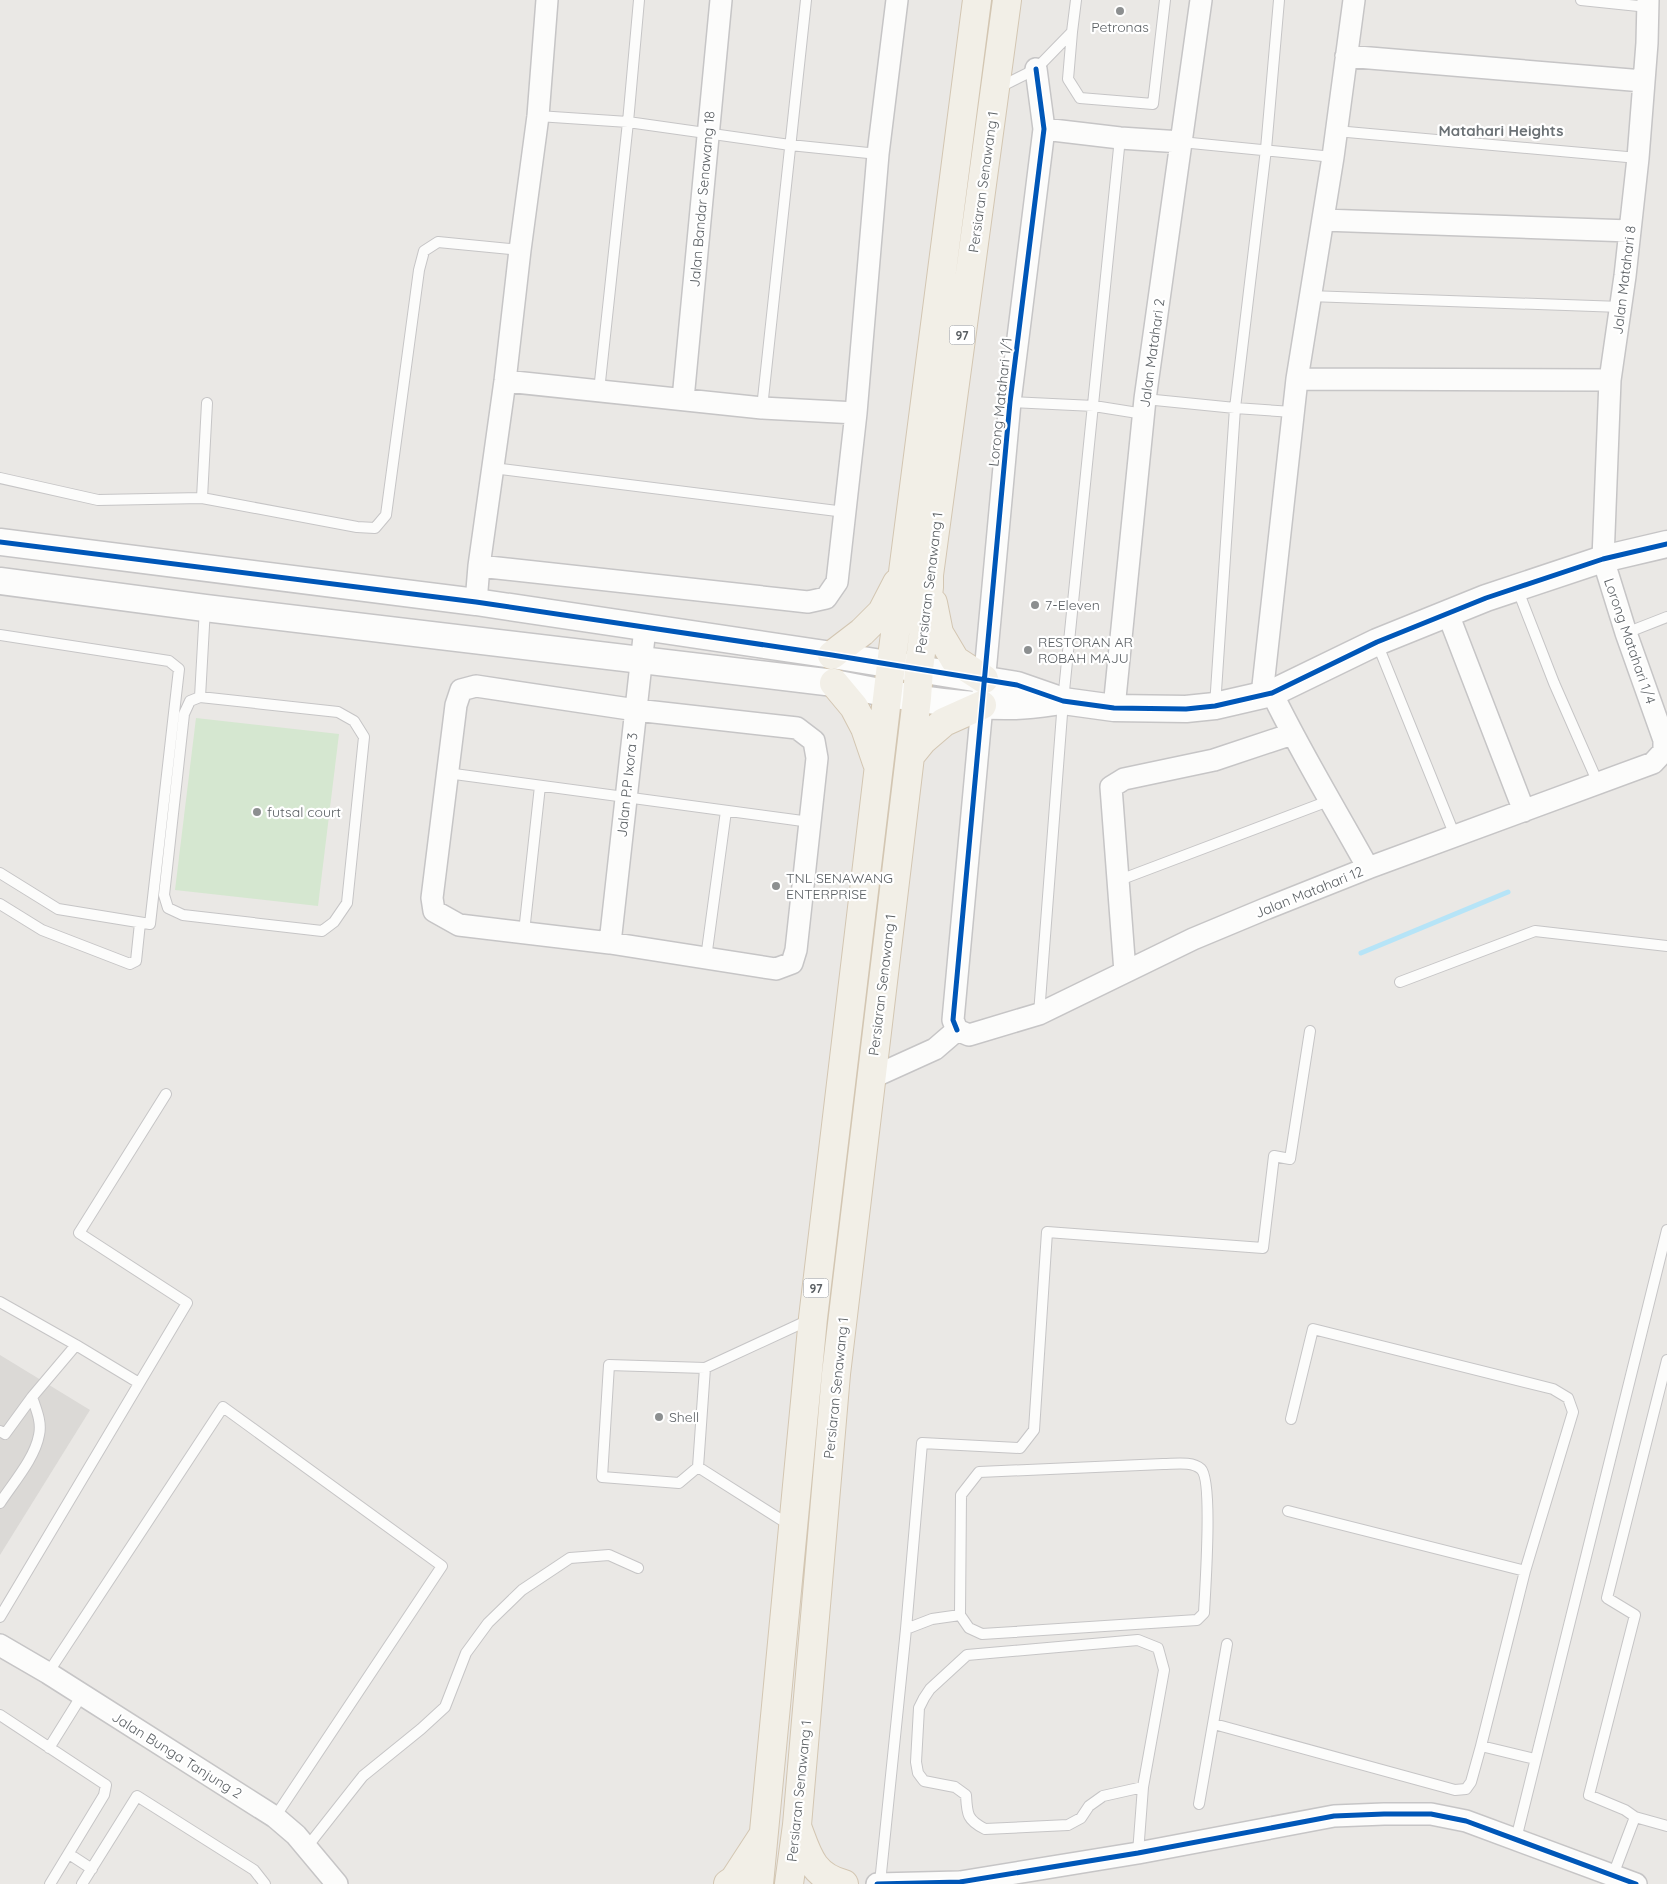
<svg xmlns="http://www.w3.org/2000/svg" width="1667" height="1884" font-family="Quicksand,sans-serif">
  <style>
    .industrial { fill: #dbd9d6 }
    .pitch { fill: #d5e7d0 }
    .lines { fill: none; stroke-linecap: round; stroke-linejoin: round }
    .stream { stroke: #b6e4f7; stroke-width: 5 }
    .service-casing { stroke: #c6c5c6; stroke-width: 12 }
    .minor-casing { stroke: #c6c5c6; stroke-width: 24 }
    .tertiary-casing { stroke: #c6c5c6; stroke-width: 29 }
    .primary-casing { stroke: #d3c6b2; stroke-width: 30 }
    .service { stroke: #fcfcfb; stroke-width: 10 }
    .minor { stroke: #fcfcfb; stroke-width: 21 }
    .tertiary { stroke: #fcfcfb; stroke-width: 26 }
    .primary { stroke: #f2efe7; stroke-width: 28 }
    .cycleway-casing { stroke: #fff; stroke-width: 8 }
    .cycleway { stroke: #0057b8; stroke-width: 5 }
    .poi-dot { fill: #8c8f90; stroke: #fff; stroke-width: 2 }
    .labels { text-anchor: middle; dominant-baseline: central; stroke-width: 4.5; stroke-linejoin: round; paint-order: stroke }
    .shield { fill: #fff; stroke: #8c8f92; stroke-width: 1 }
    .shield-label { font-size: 12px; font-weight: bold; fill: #5a5f63 }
    .poi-label { font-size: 14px; fill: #5a5f63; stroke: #fff; text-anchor: start }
    .street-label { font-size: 14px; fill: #5a5f63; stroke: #fff }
    .neighbourhood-label { font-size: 15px; font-weight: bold; fill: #6b7175; stroke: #fff }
  </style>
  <rect width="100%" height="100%" fill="#eae8e5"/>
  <path class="industrial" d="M0 1355 90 1410 0 1555Z"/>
  <path class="pitch" d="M196 718 339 734 318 906 175 890Z"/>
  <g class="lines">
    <path class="stream" d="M1361 953 1508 892"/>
    <defs>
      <path id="service" d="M1581 0 1648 7
        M1072 32 1068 79 1080 98 1153 104 1165 0
        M998 88 1036 69 1072 32 1076 0
        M538 116 628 122 790 145 878 154
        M1336 131 1638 158
        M1181 142 1333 157
        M1309 296 1621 307
        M599 391 628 122 639 0
        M1145 399 1235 408 1293 412
        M1010 402 1094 406 1144 414
        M762 408 806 0
        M493 468 845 512
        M0 478 98 500 202 498 357 527 375 528 386 515 419 270 424 251 438 242 520 250
        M202 498 207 403
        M1517 588 1554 683 1598 783
        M1626 633 1667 617
        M0 635 169 661 179 669 150 924 58 909 0 873
        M1377 643 1455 836
        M200 697 190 701 184 714 164 895 168 908 183 915 322 931 334 922 347 903 364 737 354 721 338 712 200 697 205 608
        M1215 706 1235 408 1266 149 1279 0
        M447 773 810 822
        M1117 881 1331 800
        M0 904 42 930 130 964 136 961 140 923
        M524 932 540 786
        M706 958 726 811
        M1400 982 1535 931 1667 946
        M1039 1014 1063 701 1120 138
        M0 1302 76 1345 139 1383
        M1291 1419 1313 1329 1553 1389 1568 1398 1573 1412 1525 1571 1481 1746 1535 1759
        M0 1431 5 1434 32 1397 76 1345
        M1163 1464C1175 1464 1192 1461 1201 1469 1213 1480 1205 1591 1204 1613L1197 1620 982 1634 969 1628 960 1615 961 1495 979 1472Z
        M698 1467 679 1483 602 1477 609 1365 705 1368
        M0 1503C13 1483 35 1458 39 1435 42 1422 36 1409 32 1397
        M1288 1511 1525 1571
        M791 1526 698 1467 705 1368 811 1319
        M0 1617 187 1303 79 1233 166 1094
        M906 1629 932 1619 960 1615
        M48 1673 223 1407 442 1566 275 1817
        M0 1715 106 1785 104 1795 50 1884
        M1214 1724 1455 1790 1466 1789 1471 1782 1481 1746
        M49 1748 82 1695
        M1199 1804 1227 1644
        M1635 1817 1667 1826
        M1516 1839 1667 1230
        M307 1847 363 1776 421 1729 445 1707 466 1653 488 1623 522 1590 570 1558 609 1555 638 1568
        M1138 1853 1143 1787 1103 1796 1089 1806 1081 1818 1068 1825 985 1829C967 1820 967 1814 966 1795L955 1787 924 1781 918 1773 916 1762 919 1708 924 1698 930 1689 967 1655 1138 1640 1158 1648 1164 1670 1143 1787
        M69 1854 92 1869
        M1613 1875 1635 1817 1625 1810 1589 1795 1635 1615 1607 1598 1667 1360
        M880 1883 906 1629 922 1443 1020 1448 1034 1430 1047 1232 1263 1248 1274 1156 1290 1159 1310 1031
        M82 1884 137 1796 254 1870 265 1884"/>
      <path id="minor" d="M1346 56 1643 81
        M1044 129 1120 138 1181 142
        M1323 220 1630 231
        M1297 379 1610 380
        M505 381 762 408 856 413
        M683 399 721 0
        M479 566 808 602 826 598 837 582 856 413 878 154 897 0
        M476 602 479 566 505 381 520 250 538 116 547 0
        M1448 614 1524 811
        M476 686 636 710 797 728 814 741 817 758 796 950 792 963 776 969 610 943 459 925 434 911 432 898 456 705 461 690Z
        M1272 693C1301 753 1336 810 1368 868
        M1262 695 1297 379 1333 157 1354 0
        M1114 708 1145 399 1201 0
        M610 943 645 628
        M1125 972 1111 787 1124 779 1214 760 1292 734
        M957 1030 969 1035 1039 1014 1193 939 1265 909 1368 868 1653 763 1664 751V740L1626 633 1603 559 1610 380 1625 276 1638 158 1647 43 1648 0
        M957 1030 953 1020 1010 402 1044 129 1036 69
        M871 1078 935 1049 957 1030
        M0 1645 48 1673 275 1817 296 1835 337 1884
        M877 1884 960 1882 1138 1853 1334 1816 1384 1814H1431L1466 1821 1636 1884"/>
      <path id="tertiary" d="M0 542 476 602 832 655 1017 685 1063 701 1114 708 1186 709 1215 706 1272 693 1377 642 1486 598 1603 559 1667 544
        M0 581 205 608 834 683C893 695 953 707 1013 706 1027 706 1041 704 1055 702"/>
      <path id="primary" d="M933 603 939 633 955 660 984 679
        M832 655 862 632 882 612 897 583
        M834 683 854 707 865 728 877 763
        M910 756 923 740 944 722 982 705
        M798 1829C808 1856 813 1876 844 1884
        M728 1884 734 1880 762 1837
        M759 1884 813 1318 891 665 977 0
        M789 1884 797 1825 836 1374 917 698 919 669 929 587V575L1007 0"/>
    </defs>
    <use href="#service" class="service-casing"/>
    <use href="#minor" class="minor-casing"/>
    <use href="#tertiary" class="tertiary-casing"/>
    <use href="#primary" class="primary-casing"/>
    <use href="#service" class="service"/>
    <use href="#minor" class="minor"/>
    <use href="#tertiary" class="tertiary"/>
    <use href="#primary" class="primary"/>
    <defs>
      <path id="cycleway" d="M0 542 476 602 832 655 1017 685 1063 701 1114 708 1186 709 1215 706 1272 693 1377 642 1486 598 1603 559 1667 544
        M957 1030 953 1020 1010 402 1044 129 1036 69
        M877 1884 960 1882 1138 1853 1334 1816 1384 1814H1431L1466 1821 1636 1884"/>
    </defs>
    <use href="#cycleway" class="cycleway-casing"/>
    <use href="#cycleway" class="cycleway"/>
  </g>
  <g class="poi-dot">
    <circle cx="1120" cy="11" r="5"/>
    <circle cx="1035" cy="605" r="5"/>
    <circle cx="1028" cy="650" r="5"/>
    <circle cx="257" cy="812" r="5"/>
    <circle cx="776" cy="886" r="5"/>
    <circle cx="659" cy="1417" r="5"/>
  </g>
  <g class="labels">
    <g class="shield">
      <rect x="949.5" y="325.5" width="25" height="19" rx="4"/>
      <rect x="803.5" y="1278.5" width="25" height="19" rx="4"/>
    </g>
    <g class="shield-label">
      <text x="962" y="335">97</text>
      <text x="816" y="1288">97</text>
    </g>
    <g class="poi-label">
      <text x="1120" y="27" text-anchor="middle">Petronas</text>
      <text x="1045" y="605">7-Eleven</text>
      <text x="1038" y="642">RESTORAN AR<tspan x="1038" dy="16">ROBAH MAJU</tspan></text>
      <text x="267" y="812">futsal court</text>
      <text x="786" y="878">TNL SENAWANG<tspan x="786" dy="16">ENTERPRISE</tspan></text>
      <text x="669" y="1417">Shell</text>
    </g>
    <g class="street-label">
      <text transform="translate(983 182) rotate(-82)">Persiaran Senawang 1</text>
      <text transform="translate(702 199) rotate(-85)">Jalan Bandar Senawang 18</text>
      <text transform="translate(1624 280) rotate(-83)">Jalan Matahari 8</text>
      <text transform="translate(1152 353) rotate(-82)">Jalan Matahari 2</text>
      <text transform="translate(1000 402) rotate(-84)">Lorong Matahari 1/1</text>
      <text transform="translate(929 583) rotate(-83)">Persiaran Senawang 1</text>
      <text transform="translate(1630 641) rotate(71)">Lorong Matahari 1/4</text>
      <text transform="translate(627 785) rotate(-84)">Jalan P.P Ixora 3</text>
      <text transform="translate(1309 892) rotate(-22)">Jalan Matahari 12</text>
      <text transform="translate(882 985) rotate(-83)">Persiaran Senawang 1</text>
      <text transform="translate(836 1388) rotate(-84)">Persiaran Senawang 1</text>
      <text transform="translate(177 1755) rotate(32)">Jalan Bunga Tanjung 2</text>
      <text transform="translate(799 1791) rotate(-84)">Persiaran Senawang 1</text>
    </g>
    <g class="neighbourhood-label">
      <text x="1501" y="130">Matahari Heights</text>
    </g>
  </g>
</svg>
